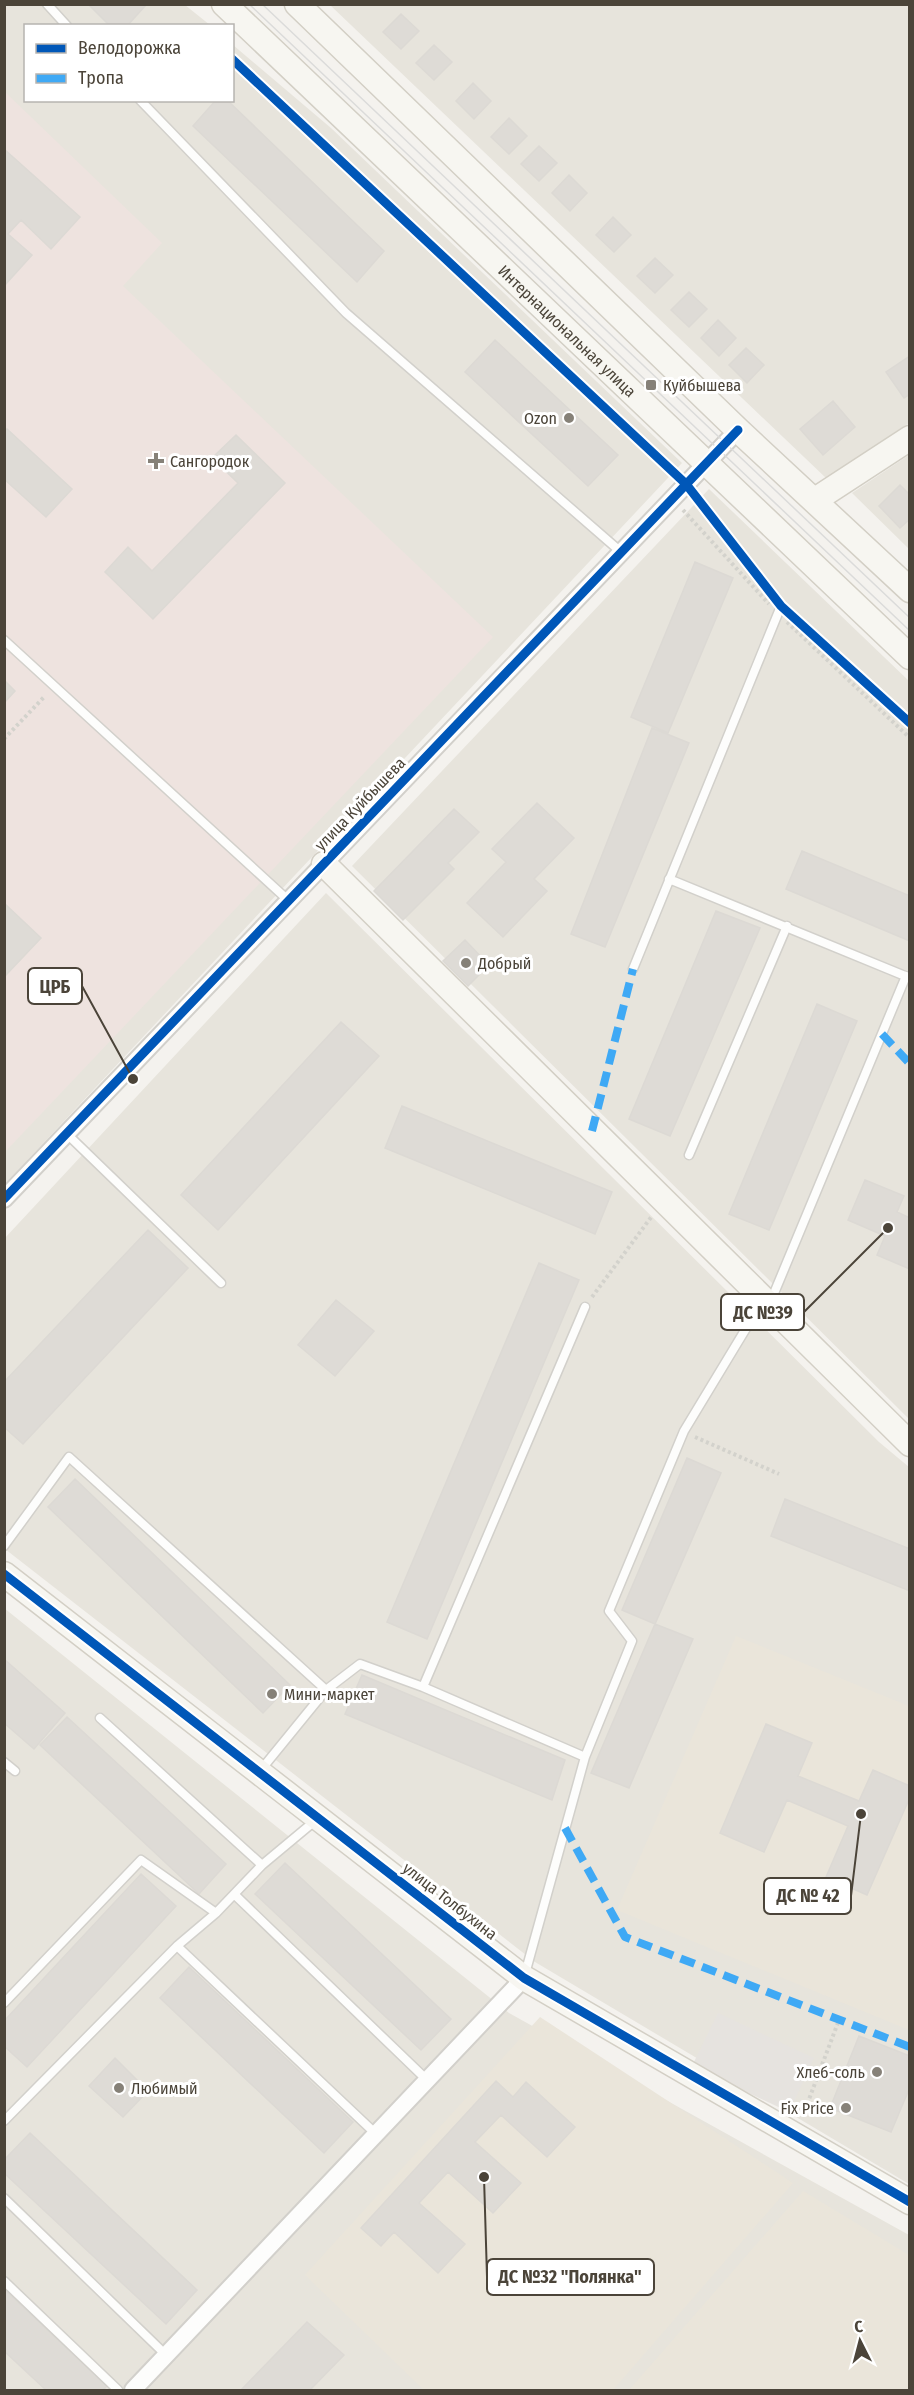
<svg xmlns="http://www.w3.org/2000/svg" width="914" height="2395" font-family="'Fira Sans Condensed',sans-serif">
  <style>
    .residential { fill: #e7e4dc }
    .education { fill: #eae5da }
    .medical { fill: #eee3df }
    .parking { fill: #e6e3df }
    .building { fill: #dedbd6; stroke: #dcd9d4; stroke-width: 1.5 }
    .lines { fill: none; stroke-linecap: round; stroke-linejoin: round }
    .lane-casing { stroke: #d2d0cb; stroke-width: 11 }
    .street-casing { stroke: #d2d0cb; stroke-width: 20 }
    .secondary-casing { stroke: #d3cfc5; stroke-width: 27 }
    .path { stroke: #d3d2cc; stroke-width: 4; stroke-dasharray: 3 3; stroke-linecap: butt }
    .lane { stroke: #fdfdfc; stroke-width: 8 }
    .street { stroke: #fdfdfc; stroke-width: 16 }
    .secondary { stroke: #f7f6f1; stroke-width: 24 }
    .tram { stroke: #dbdbda; stroke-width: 1.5 }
    .quiet { stroke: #3fa9f5; stroke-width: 8; stroke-dasharray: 15 8; stroke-linecap: butt }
    .cycleway-casing { stroke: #fff; stroke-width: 13 }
    .cycleway { stroke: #0057b8; stroke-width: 9 }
    .poi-dot { fill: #868178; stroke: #fff; stroke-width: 2 }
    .labels { text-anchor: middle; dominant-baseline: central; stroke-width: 6; stroke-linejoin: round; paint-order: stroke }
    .street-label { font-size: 16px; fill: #4b4439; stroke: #fff }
    .poi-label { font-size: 16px; fill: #4b4439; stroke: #fff; text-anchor: start }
    .leader { fill: none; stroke: #4b4439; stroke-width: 2 }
    .callout-dot { fill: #4b4439; stroke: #fff; stroke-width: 2 }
    .callout { fill: #fff; stroke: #4b4439; stroke-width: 2 }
    .callout-label { font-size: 18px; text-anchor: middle; font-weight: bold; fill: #4b4439 }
  </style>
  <rect width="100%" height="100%" fill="#f4f2ee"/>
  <path class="residential" d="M5 5H185L210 25 26 26V100H232L233 45 331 128 682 463 5 1184Z
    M330 5H909V423L826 478Z
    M909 455V549L852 493Z
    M709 489 909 681V1419L352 866Z
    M326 893 879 1442 909 1467V2184L535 1962 5 1549 4 1239Z
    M4 1608 509 2013 909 2235V2390H5Z"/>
  <path class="education" d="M736 1636 909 1706V2030L617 1910Z
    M540 2017 793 2183 613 2390H424L305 2275Z
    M803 2191 909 2255V2390H629Z"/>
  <path class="medical" d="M4 91 162 243 123 286 493 637 5 1152Z"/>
  <path class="parking" d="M718 2013 814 2058 789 2112 692 2066Z"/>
  <path class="building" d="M88 4H146V5L127 26H110Z
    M401 14 419 31 401 49 383 32Z
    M434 45 452 62 434 80 416 63Z
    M473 83 491 101 474 119 456 101Z
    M216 100H227L384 251 357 282 193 126Z
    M509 118 527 136 509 154 491 137Z
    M539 146 557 163 539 181 521 164Z
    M4 149 80 217 51 249 21 220 8 234 32 255 4 286Z
    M569 175 587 193 570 211 552 193Z
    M613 217 631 235 614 252 596 235Z
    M655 258 673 275 655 293 637 276Z
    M689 292 707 309 689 327 671 310Z
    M718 320 736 338 719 356 701 338Z
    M495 340 618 455 588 486 465 372Z
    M746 348 764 365 747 383 729 365Z
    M910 356V394L904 398 886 372Z
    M833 401 855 427 823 455 800 429Z
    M7 429 72 489 46 517 4 479V431Z
    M236 435 285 483 153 619 105 572 128 547 152 571 238 483 212 458Z
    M900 485 910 495V519L900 528 879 506Z
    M695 562 733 578 668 733 631 717Z
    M4 680 15 691 4 703Z
    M652 728 689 743 605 947 571 934Z
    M537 803 574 838 534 879 547 891 503 937 467 903 506 862 492 849Z
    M454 809 479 832 448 863 454 869 403 920 374 891Z
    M802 851 910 896V941L786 889Z
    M4 903 41 938 4 977Z
    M716 911 760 928 670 1136 629 1119Z
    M465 940 489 965 468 986 443 961Z
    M817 1004 857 1021 769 1230 729 1214Z
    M341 1022 379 1056 218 1230 181 1195Z
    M402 1106 612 1192 595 1234 385 1148Z
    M865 1180 904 1196 897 1212 910 1218V1269L877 1255 885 1236 848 1220Z
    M148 1230 188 1268 23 1444 4 1427V1382Z
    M539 1263 579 1280 427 1639 387 1622Z
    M336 1300 374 1331 335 1376 298 1345Z
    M687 1458 721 1473 655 1624 622 1610Z
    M75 1479 290 1685 263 1713 48 1507Z
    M785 1499 910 1549V1591L771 1536Z
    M655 1624 693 1639 629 1788 591 1773Z
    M4 1659 65 1713 34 1749 4 1723Z
    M362 1675 565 1760 552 1800 345 1714Z
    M67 1717 226 1864 199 1894 40 1745Z
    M766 1724 812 1743 798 1776 859 1801 873 1770 910 1786V1797L867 1895 826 1877 848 1826 787 1800 764 1852 720 1833Z
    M285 1863 451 2019 421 2050 255 1894Z
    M141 1874 176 1906 27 2067 4 2046V2021Z
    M189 1967 353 2122 324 2153 160 1998Z
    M859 2036 910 2056V2087L891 2132 830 2108Z
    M115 2058 148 2091 123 2117 89 2086Z
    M496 2081 513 2097 526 2082 575 2127 547 2157 501 2115 475 2142 521 2183 493 2213 448 2172 419 2203 465 2244 438 2273 394 2232 381 2246 361 2228Z
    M30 2133 197 2290 166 2324 4 2173V2160Z
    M4 2289 107 2386 103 2390H46L4 2351Z
    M307 2322 344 2355 310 2390H241Z"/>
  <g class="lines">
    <defs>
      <path id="lane" d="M47 4 67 26
        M140 100 346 313 621 552
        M4 640 289 901
        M669 879 910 978
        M633 969 781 606
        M67 1134 221 1283
        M689 1155 787 926
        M770 1303 906 976
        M4 1546 69 1457 326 1690 260 1771
        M423 1687 585 1307
        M326 1690 360 1664 423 1687 585 1757
        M100 1718 262 1865
        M4 1762 15 1771
        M235 1895 427 2080
        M177 1946 376 2134
        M525 1974 585 1757 632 1641 609 1611 684 1431 762 1302
        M4 2003 141 1860 216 1913
        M4 2121 177 1946 216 1913 262 1865 316 1820
        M4 2198 166 2355
        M4 2281 118 2390"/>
      <path id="street" d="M4 1199 738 430
        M133 2390 524 1978"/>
      <g id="secondary">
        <path id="s1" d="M224 4 910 657"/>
        <path d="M297 4 738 430 910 590"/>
        <path d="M815 500 910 438"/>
        <path d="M324 864 910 1444"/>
        <path d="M4 1574 524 1978 910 2202"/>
      </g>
    </defs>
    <use href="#lane" class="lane-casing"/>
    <use href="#street" class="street-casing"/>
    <use href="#secondary" class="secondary-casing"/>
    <path class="path" d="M683 510 769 604
      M787 622 910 738
      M4 739 45 696
      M592 1297 652 1216
      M695 1437 779 1474
      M803 2115 839 2020"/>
    <use href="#lane" class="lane"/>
    <use href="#street" class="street"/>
    <use href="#secondary" class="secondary"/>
    <path class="tram" d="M249 4 910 631
      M262 4 910 618"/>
    <path class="quiet" d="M882 1034 910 1064
      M592 1131 633 969
      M565 1828 625 1937 910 2047"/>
    <defs>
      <path id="cycleway" d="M232 59 686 484 781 606 910 723
        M4 1199 738 430
        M4 1574 524 1978 910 2202"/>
    </defs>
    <use href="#cycleway" class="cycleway-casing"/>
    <use href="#cycleway" class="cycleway"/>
  </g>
  <g class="poi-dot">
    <rect x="645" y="379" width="12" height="12" rx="3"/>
    <circle cx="569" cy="418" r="6"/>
    <path d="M153 452h6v6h6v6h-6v6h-6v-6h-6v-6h6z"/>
    <circle cx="466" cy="963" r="6"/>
    <circle cx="272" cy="1694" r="6"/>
    <circle cx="877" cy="2072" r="6"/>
    <circle cx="119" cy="2088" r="6"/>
    <circle cx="846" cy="2108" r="6"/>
  </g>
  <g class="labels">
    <g class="street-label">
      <text stroke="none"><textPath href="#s1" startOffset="474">Интернациональная улица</textPath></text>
      <text transform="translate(360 804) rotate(-46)">улица Куйбышева</text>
      <text transform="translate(450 1901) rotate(38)">улица Толбухина</text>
    </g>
    <g class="poi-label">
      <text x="663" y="385">Куйбышева</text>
      <text x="557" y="418" text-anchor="end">Ozon</text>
      <text x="170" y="461">Сангородок</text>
      <text x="478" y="963">Добрый</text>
      <text x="284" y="1694">Мини-маркет</text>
      <text x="865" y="2072" text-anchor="end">Хлеб-соль</text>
      <text x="131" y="2088">Любимый</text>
      <text x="834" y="2108" text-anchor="end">Fix Price</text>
    </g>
  </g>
  <path class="leader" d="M133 1079L82 986M888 1228L804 1312M861 1814L851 1896M484 2177L487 2277"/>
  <g class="callout-dot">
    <circle cx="133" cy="1079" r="6"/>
    <circle cx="888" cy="1228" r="6"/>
    <circle cx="861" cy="1814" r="6"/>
    <circle cx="484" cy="2177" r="6"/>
  </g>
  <g class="callout">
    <rect x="28" y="968" width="54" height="36" rx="6"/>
    <rect x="721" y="1294" width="83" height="36" rx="6"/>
    <rect x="764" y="1878" width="87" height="36" rx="6"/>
    <rect x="487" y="2259" width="167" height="36" rx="6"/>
  </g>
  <g class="callout-label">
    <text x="55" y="993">ЦРБ</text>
    <text x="763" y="1319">ДС №39</text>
    <text x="808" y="1902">ДС № 42</text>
    <text x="570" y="2283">ДС №32 "Полянка"</text>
  </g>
  <rect width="914" height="2395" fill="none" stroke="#4b4439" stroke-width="12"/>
  <rect x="24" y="24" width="210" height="78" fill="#ffffff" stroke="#b7b4b0" stroke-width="1.5"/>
  <rect x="36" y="44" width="30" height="9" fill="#0057b8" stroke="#b7b4b0" stroke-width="1.5"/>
  <text x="78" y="54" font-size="18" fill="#4b4439">Велодорожка</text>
  <rect x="36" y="74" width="30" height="9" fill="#3fa9f5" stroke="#b7b4b0" stroke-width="1.5"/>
  <text x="78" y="84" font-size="18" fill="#4b4439">Тропа</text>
  <g transform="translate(860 2341) rotate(354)" stroke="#ffffff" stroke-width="4.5" paint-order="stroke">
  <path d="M0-4.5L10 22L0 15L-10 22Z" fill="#4b4439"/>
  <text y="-9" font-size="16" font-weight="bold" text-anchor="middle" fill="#4b4439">С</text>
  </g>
</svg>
